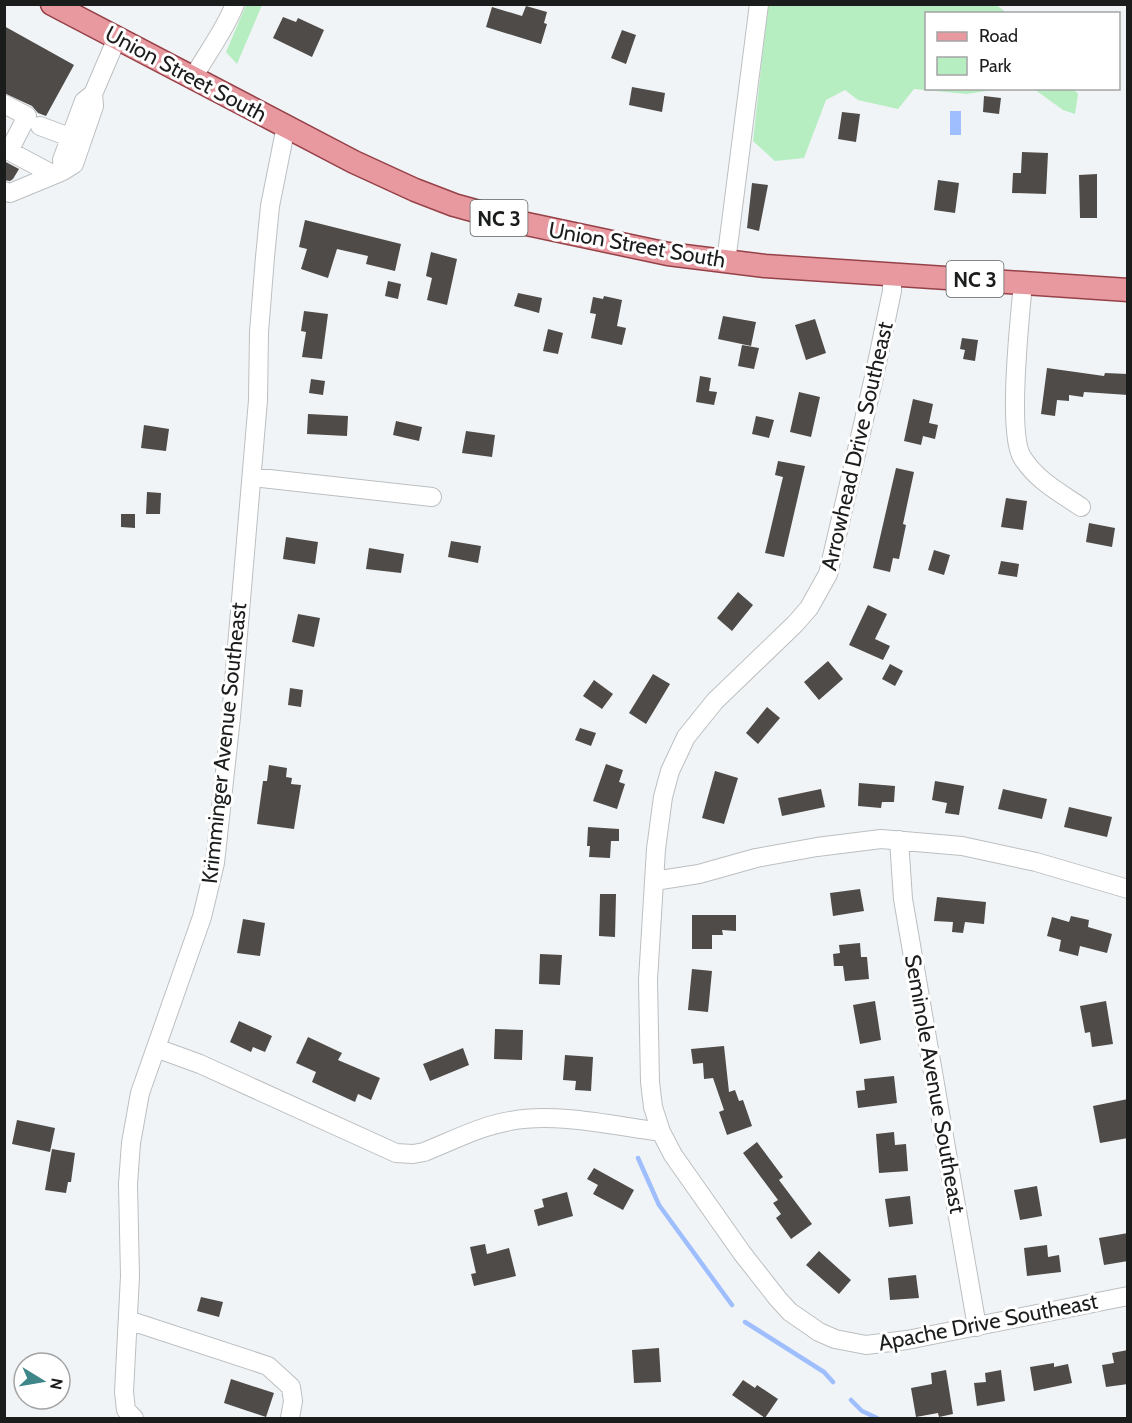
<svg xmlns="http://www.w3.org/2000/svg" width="1132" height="1423" font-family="Cabin,sans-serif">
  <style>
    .green { fill: #b6eec1 }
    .water { fill: #9fbefe }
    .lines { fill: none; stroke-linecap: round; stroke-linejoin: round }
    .stream { stroke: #9fbefe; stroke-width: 4.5 }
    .building { fill: #4e4b49 }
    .minor-casing { stroke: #bcbfc1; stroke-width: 20 }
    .major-casing { stroke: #964148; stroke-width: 25 }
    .minor { stroke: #fff; stroke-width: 18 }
    .major { stroke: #e899a0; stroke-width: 22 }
    .labels { text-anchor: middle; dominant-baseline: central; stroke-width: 6; stroke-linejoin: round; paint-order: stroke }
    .shield { fill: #fff; stroke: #5f6060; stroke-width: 1.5 }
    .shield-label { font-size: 21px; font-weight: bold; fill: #1b1c1c }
    .street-label { font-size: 22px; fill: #1b1c1c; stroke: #fff }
  </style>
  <rect width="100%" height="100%" fill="#f1f4f6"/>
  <path class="green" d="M995 4 1007 13 926 14V88L999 89 967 94 914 89 898 109 858 100 845 90 826 100 804 158 775 161 753 141 768 5Z
    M246 5H262L237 64 226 52Z
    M1034 89H1074L1078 94 1075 114 1063 110Z"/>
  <path class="water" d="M950 111H961V135H950Z"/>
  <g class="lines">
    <path class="stream" d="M638 1158 659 1205 732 1305
      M745 1322 824 1372 833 1382
      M851 1400 862 1411 877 1418"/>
  </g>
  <path class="building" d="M526 6 547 12 544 23 547 24 541 44 486 27 492 7 522 16Z
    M283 17 296 22 298 18 324 30 312 57 273 38Z
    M4 26 74 65 46 116 38 113 32 106 4 93Z
    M622 30 636 35 626 64 611 58Z
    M632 87 665 93 662 112 629 105Z
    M984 96 1001 98 999 114 983 112Z
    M842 112 860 114 856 142 838 139Z
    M1022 152 1048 153 1046 194 1012 193 1013 173H1021Z
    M4 161 19 169 13 179 10 181 4 180Z
    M1097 174V218H1080L1079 175Z
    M938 180 959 183 955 213 934 210Z
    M752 183 768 185 759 231 747 228Z
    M305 220 401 244 395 271 366 264 368 256 337 249 328 278 301 269 307 249 299 247Z
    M431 252 457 259 447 305 427 300 432 278 426 276Z
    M388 281 401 284 398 299 385 296Z
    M518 293 542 298 539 313 514 306Z
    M604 296 622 300 617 326 626 328 622 345 591 338 596 314 590 313 593 297 603 299Z
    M304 311 328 314 322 359 302 357 306 332 301 331Z
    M723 316 756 322 751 346 718 339Z
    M815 319 826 353 806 360 795 325Z
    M548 329 563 333 558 354 543 351Z
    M962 338 978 340 975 361 963 359 965 350 960 349Z
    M742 345 759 348 754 369 738 366Z
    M1047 368 1104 376 1105 373 1128 374V395L1084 392 1083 397 1069 395V401L1057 400 1055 416 1041 414Z
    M700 376 711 378 709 391 717 392 714 405 696 402Z
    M311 379 325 381 323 395 309 393Z
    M799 392 820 397 811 437 790 432Z
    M913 399 933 404 929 423 938 425 935 439 923 436 921 445 904 441Z
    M308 414 348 416 347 436 307 434Z
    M756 416 774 420 769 438 752 434Z
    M396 421 422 427 419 441 393 435Z
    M144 425 169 429 166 451 141 448Z
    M466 431 495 435 492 457 462 453Z
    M778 461 805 466 784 557 765 553 783 477 775 475Z
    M896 468 914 472 903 524 906 525 899 559 893 558 890 572 873 568Z
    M147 492 161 493 160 514H146Z
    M1006 498 1027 501 1023 530 1001 527Z
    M121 514H135V528L121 527Z
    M1089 523 1115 528 1112 547 1086 542Z
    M286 537 318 542 315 564 283 559Z
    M451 541 481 546 478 563 448 557Z
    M369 548 404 554 401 573 366 569Z
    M934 550 950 555 944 575 928 570Z
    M1001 561 1019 564 1017 577 998 574Z
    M738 592 753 605 732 631 717 618Z
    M868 605 887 614 875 639 890 646 883 660 849 645Z
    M298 614 320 618 314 647 292 642Z
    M828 661 843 679 819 700 804 682Z
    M890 664 903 671 895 686 882 679Z
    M653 674 670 684 646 724 629 713Z
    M594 680 613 694 602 709 583 696Z
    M290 688 303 690 301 707 288 705Z
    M767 707 780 718 758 744 746 733Z
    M580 728 596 733 591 746 575 740Z
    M606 764 623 770 619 782 625 784 617 809 593 801Z
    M269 765 287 768 286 777 292 778 291 784 301 785 294 829 257 824 263 781H267Z
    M715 771 738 778 724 824 702 818Z
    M935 781 964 786 959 815 945 813 947 803 932 800Z
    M859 783 895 786 894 802H882L881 808 858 806Z
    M821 789 825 807 782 816 778 798Z
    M1003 789 1047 799 1042 819 998 809Z
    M1069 807 1112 817 1107 837 1064 827Z
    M588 827 619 829V841H611L610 858 589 857 590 846H587Z
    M860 889 864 911 833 916 830 893Z
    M600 894H616L615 937 599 936Z
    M937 897 986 902 984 924 965 922 963 933 952 932 953 922 934 921Z
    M692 915H736V931L722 930 723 935H712V949H692Z
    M1071 916 1089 920 1088 927 1112 934 1107 953 1080 946 1078 956 1059 951 1061 940 1047 936 1052 917 1069 922Z
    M243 919 265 923 260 956 237 953Z
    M860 943 861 957H867L869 979 845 981 843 966H834L833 954 840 953 839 945Z
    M540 954 562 955 560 985 539 984Z
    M692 969 712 971 708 1012 688 1010Z
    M875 1001 881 1040 860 1044 853 1005Z
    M1106 1001 1113 1044 1092 1047 1090 1032 1085 1033 1080 1006Z
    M239 1021 272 1036 265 1052 253 1047 251 1052 230 1042Z
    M495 1029 523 1030 522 1060 494 1059Z
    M308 1037 342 1053 338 1060 380 1078 371 1100 358 1094 355 1102 312 1082 316 1072 296 1063Z
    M724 1046 729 1092 735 1090 739 1101 743 1100 752 1126 727 1135 719 1112 724 1110 713 1078 704 1079 703 1063 693 1064 691 1049Z
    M463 1048 469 1065 430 1081 423 1064Z
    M565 1055 593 1057 591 1091 575 1090 576 1081 563 1080Z
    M894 1076 897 1103 858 1108 856 1091 865 1090 864 1079Z
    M1128 1099V1138L1100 1143 1093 1106Z
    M17 1120 55 1128 50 1152 12 1144Z
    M894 1132 895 1145 906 1144 908 1171 879 1173 876 1134Z
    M757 1142 783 1177 779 1180 812 1224 791 1239 776 1218 781 1214 773 1203 778 1200 743 1153Z
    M52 1149 75 1153 71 1182H68L66 1193 45 1190Z
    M594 1168 634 1190 623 1210 593 1194 598 1185 587 1179Z
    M1037 1186 1042 1216 1020 1220 1014 1190Z
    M567 1192 573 1216 538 1226 534 1210 544 1207 542 1199Z
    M910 1196 913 1224 889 1227 885 1199Z
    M1128 1233V1261L1104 1265 1099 1238Z
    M485 1244 487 1254 509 1248 516 1276 474 1286 471 1274 476 1273 470 1247Z
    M1047 1245 1048 1257 1059 1255 1061 1272 1027 1276 1024 1248Z
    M819 1251 851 1280 839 1294 806 1265Z
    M916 1275 919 1298 890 1300 888 1278Z
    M201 1297 223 1302 219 1317 197 1311Z
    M659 1348 661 1382 634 1383 632 1350Z
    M1128 1350V1384L1106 1387 1102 1365 1114 1363 1112 1353Z
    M1054 1363V1367L1068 1364 1072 1383 1034 1391 1030 1367Z
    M946 1370 953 1414 939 1417 938 1413 916 1417 911 1388 932 1384 931 1373Z
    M1001 1370 1005 1401 977 1406 974 1383 986 1382 985 1373Z
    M231 1379 274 1393 266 1417 224 1403Z
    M743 1380 755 1388 757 1385 778 1399 765 1418 732 1395Z"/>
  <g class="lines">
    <defs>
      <path id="minor" d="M193 78C207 53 225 30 235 4
        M93 94 84 101 62 160 63 171 74 164 94 106 93 94 117 38
        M4 104 27 116 9 151 54 175
        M40 126 80 141
        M4 191 10 193 61 172
        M726 262 759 4
        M892 275V291L874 377 828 574 809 608 795 624 715 701 686 737 670 771 663 797 656 849 648 980 650 1082 653 1107 661 1132 673 1155 742 1253 778 1299 790 1312 819 1332 835 1339 866 1345 907 1340 1128 1296
        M1023 283C1020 317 1007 432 1022 457 1036 480 1059 492 1081 507
        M252 477 432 497
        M899 840 903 899 977 1327
        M654 881 699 874 756 858 817 847 881 839 962 846 1036 862 1128 889
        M156 1048 200 1064 396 1153 413 1154 424 1152C452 1141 480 1126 510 1121 557 1112 614 1126 661 1132
        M128 1320 268 1366 291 1387 293 1401 290 1418
        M134 1418 126 1410 124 1392 130 1276 128 1184 131 1143 140 1093 202 917 215 863 231 717 258 400 259 332 265 257 270 206 286 126"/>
      <path id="major" d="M52 4 354 162 415 190 454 205 508 220 668 254 765 266 1128 290"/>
    </defs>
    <use href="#minor" class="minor-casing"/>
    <use href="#major" class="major-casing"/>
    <use href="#minor" class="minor"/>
    <use href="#major" class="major"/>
  </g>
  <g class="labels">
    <g class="shield">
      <rect x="470.5" y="200" width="57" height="36" rx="4.5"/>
      <rect x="946.5" y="261" width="57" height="36" rx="4.5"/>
    </g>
    <g class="shield-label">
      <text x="499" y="218">NC 3</text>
      <text x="975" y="279">NC 3</text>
    </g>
    <g class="street-label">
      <text transform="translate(186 74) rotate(28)">Union Street South</text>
      <text transform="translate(637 245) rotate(10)">Union Street South</text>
      <text transform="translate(857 446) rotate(-77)">Arrowhead Drive Southeast</text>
      <text transform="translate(224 743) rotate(-84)">Krimminger Avenue Southeast</text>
      <text transform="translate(935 1084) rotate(80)">Seminole Avenue Southeast</text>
      <text transform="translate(988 1322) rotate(-11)">Apache Drive Southeast</text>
    </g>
  </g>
  <rect width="1132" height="1423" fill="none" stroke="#1b1c1c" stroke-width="12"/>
  <rect x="925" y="12" width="195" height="78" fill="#ffffff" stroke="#a4a4a4" stroke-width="1.5"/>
  <rect x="937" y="32" width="30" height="9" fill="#e899a0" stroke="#a4a4a4" stroke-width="1.5"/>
  <text x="979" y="42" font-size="18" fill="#1b1c1c">Road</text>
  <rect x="937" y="57" width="30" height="18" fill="#b6eec1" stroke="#a4a4a4" stroke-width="1.5"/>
  <text x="979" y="72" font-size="18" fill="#1b1c1c">Park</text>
  <g transform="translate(42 1381) rotate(101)"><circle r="28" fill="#ffffff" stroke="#a4a4a4" stroke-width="1.5"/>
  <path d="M0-4.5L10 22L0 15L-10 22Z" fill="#3e8687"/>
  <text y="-9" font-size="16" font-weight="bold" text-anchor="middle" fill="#1b1c1c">N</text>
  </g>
</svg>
